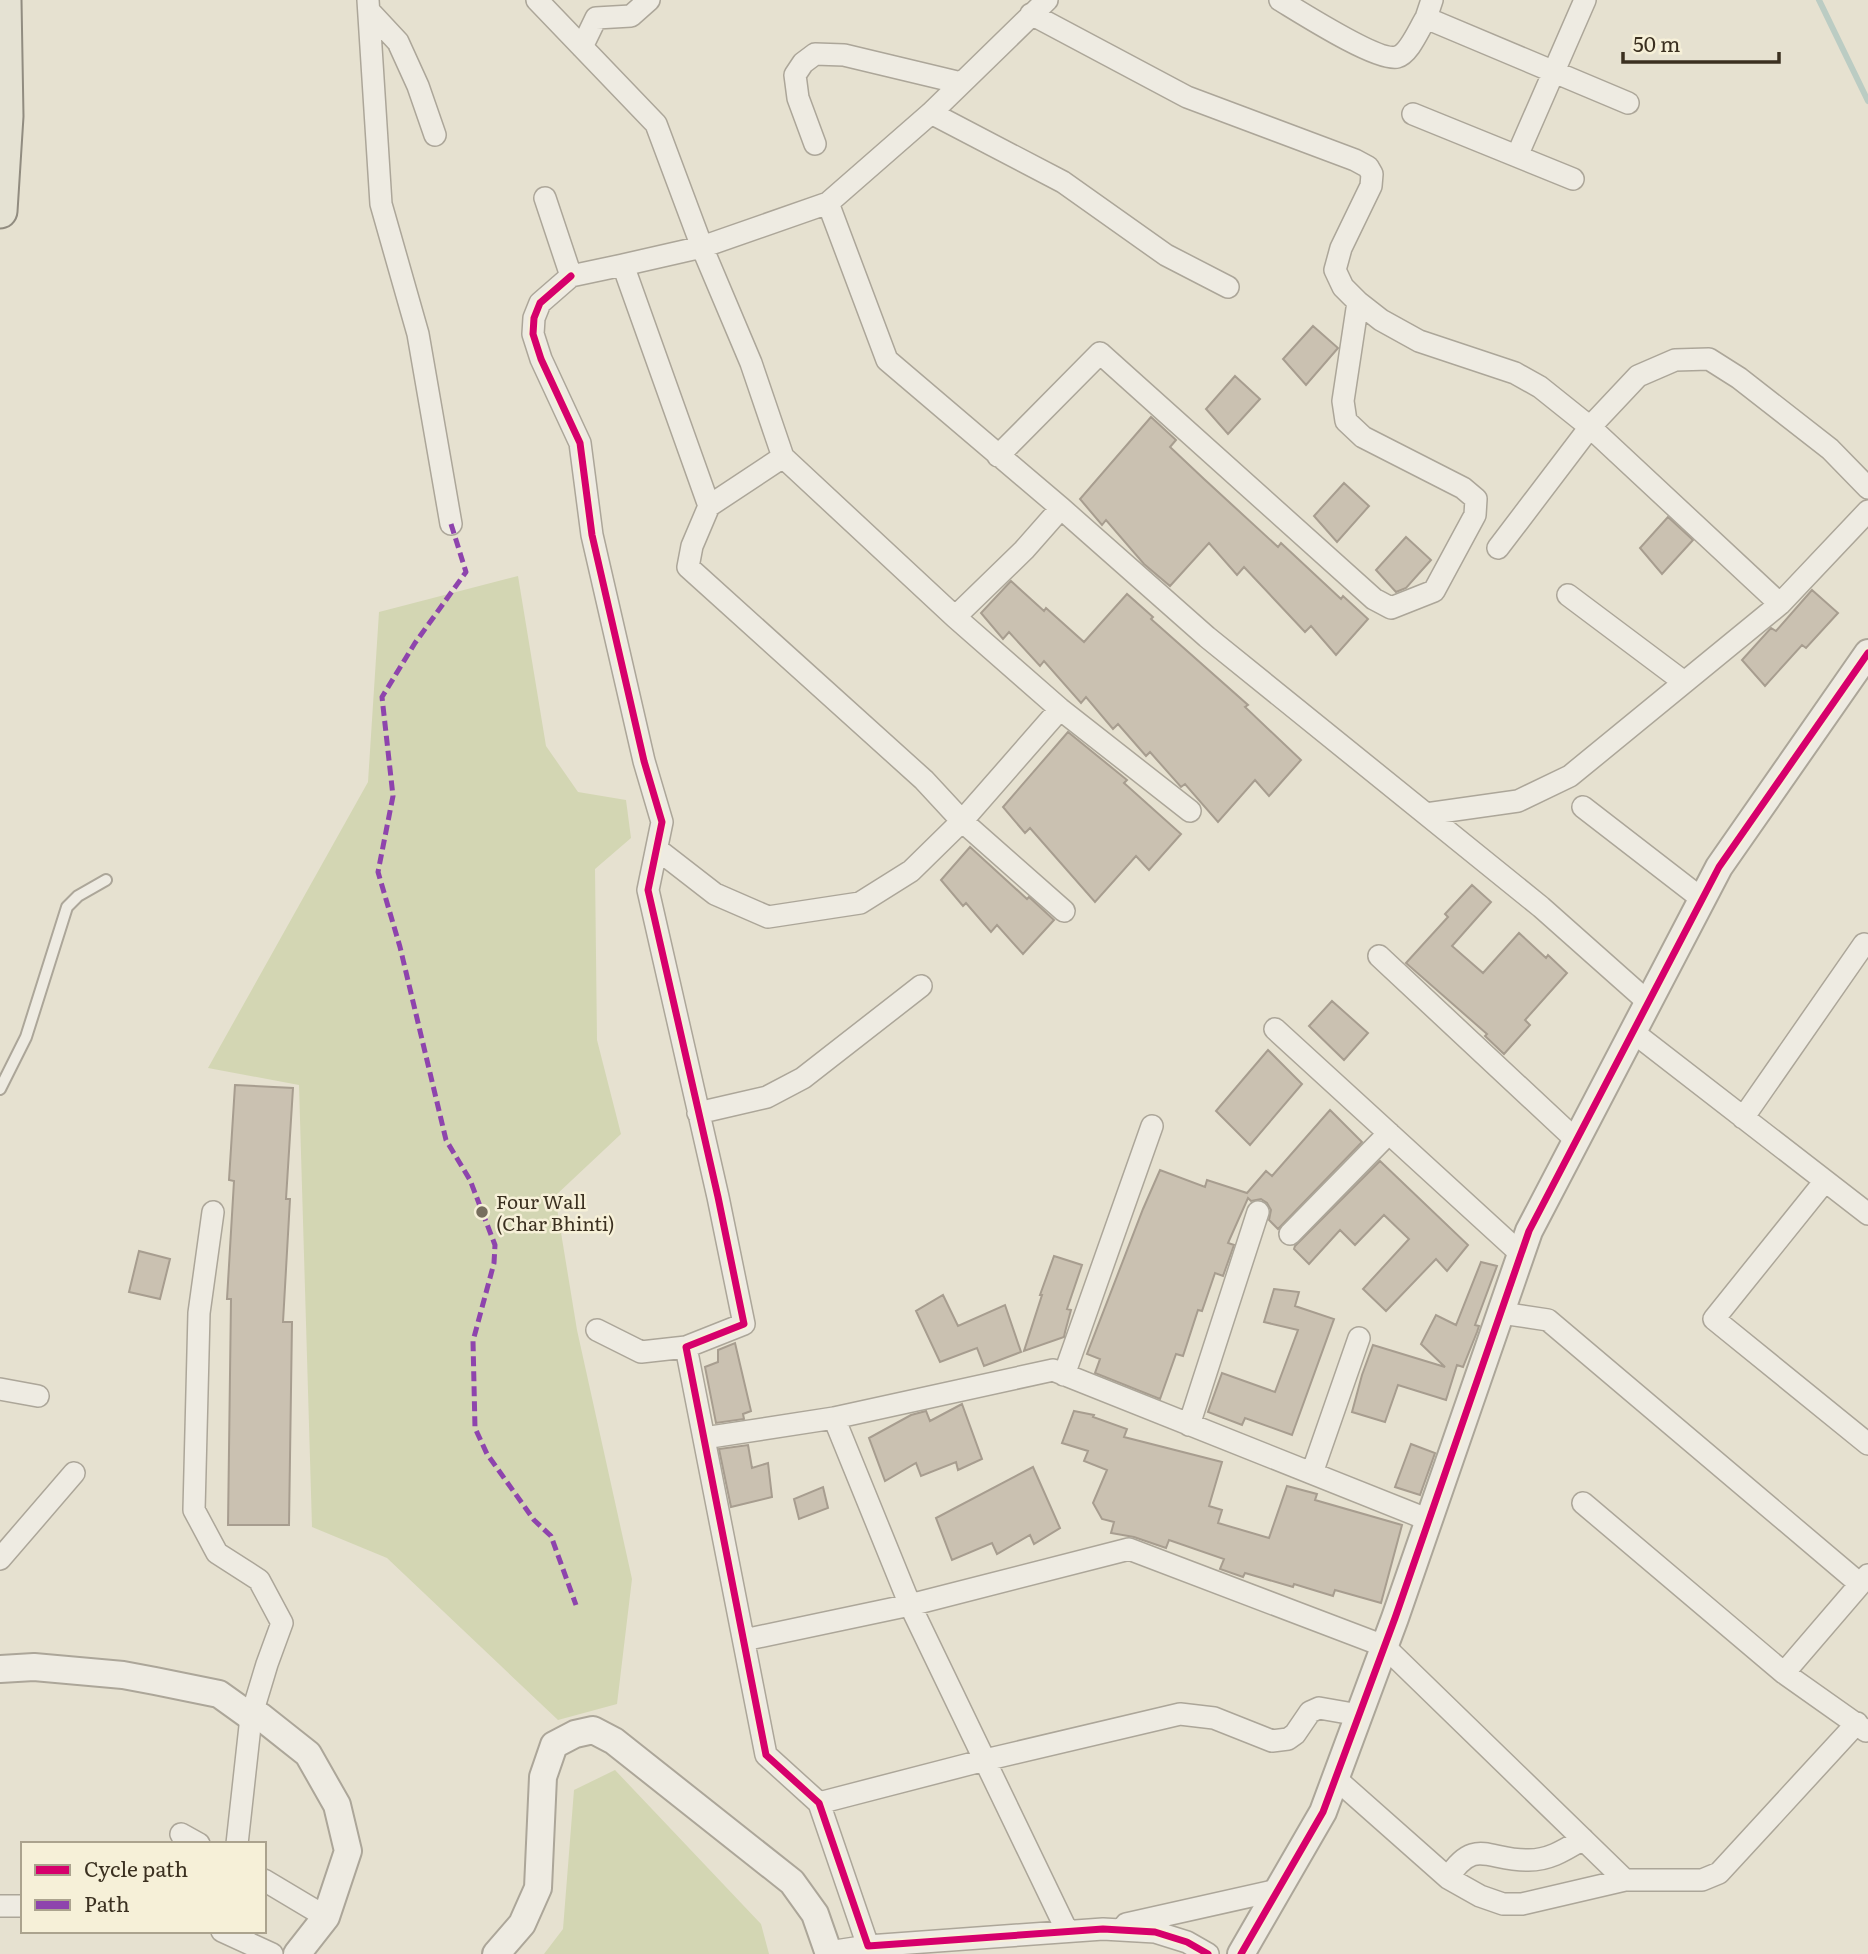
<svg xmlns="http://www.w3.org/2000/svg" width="1868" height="1954" font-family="Literata,serif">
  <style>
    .green { fill: #d3d6b3 }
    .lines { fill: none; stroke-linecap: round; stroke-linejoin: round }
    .stream { stroke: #bbccc3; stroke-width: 6 }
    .building { fill: #cac1b1; stroke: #a79d8f; stroke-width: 2 }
    .service-casing { stroke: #aca699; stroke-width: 14 }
    .minor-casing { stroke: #aca699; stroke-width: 24 }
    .tertiary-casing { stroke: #aca699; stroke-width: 30 }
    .primary-casing { stroke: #918c80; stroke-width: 37 }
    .service { stroke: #eeebe2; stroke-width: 10 }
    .minor { stroke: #eeebe2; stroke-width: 21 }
    .tertiary { stroke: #eeebe2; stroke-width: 26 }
    .primary { stroke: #e5e2d3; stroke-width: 33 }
    .quiet { stroke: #8e44ad; stroke-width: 5; stroke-dasharray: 10 5; stroke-linecap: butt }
    .cycleway-casing { stroke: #f6f0d8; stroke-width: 11 }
    .cycleway { stroke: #d6006c; stroke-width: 7 }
    .poi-dot { fill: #776e5e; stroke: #f6f0d8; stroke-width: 2.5 }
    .labels { text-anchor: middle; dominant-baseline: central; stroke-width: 5; stroke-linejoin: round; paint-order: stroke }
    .poi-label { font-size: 19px; fill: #3b3020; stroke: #f6f0d8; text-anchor: start }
  </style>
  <rect width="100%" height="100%" fill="#e6e1d0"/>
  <path class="green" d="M518 576 546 746 578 792 626 800 631 838 595 869 597 1040 621 1134 555 1196 577 1330 632 1579 617 1704 558 1720 387 1558 312 1527 299 1085 208 1068 368 782 379 612Z
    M615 1770 761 1924 769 1954H544L563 1929 574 1790Z"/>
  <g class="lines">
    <path class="stream" d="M1819 0 1868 101"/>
  </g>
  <path class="building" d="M1313 326 1338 348 1306 385 1283 359Z
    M1235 376 1260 399 1228 434 1206 409Z
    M1151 417 1176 440 1170 447 1204 479 1278 547 1281 543 1341 599 1343 596 1368 619 1336 655 1311 626 1305 632 1244 567 1237 575 1209 543 1170 586 1144 564 1106 520 1102 525 1080 499Z
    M1344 483 1369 506 1337 542 1314 516Z
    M1668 517 1693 540 1662 574 1640 548Z
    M1406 537 1431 560 1406 588 1396 592 1376 570Z
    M1011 581 1044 611 1046 608 1084 642 1127 594 1153 617 1151 619 1248 705 1245 707 1301 760 1269 796 1255 780 1218 822 1185 784 1181 787 1150 752 1146 756 1118 724 1113 729 1086 697 1081 703 1044 661 1040 666 1009 632 1003 639 981 613Z
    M1812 590 1838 613 1806 648 1802 645 1765 686 1742 660 1771 628 1776 631Z
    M1068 732 1127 780 1124 783 1181 834 1149 870 1136 856 1095 902 1030 828 1025 833 1003 807Z
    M970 847 1027 899 1029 897 1054 920 1023 954 997 925 991 932 966 903 963 906 941 880Z
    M1472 885 1491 902 1452 946 1483 973 1519 933 1546 958 1548 955 1567 973 1525 1020 1530 1025 1504 1054 1485 1036 1487 1034 1406 963 1448 917 1445 914Z
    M1332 1001 1368 1033 1344 1060 1309 1026Z
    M1268 1050 1302 1084 1250 1145 1216 1111Z
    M235 1085 293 1088 286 1199H290L283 1322H292L289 1525H228L231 1299H227L234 1181 229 1180Z
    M1330 1110 1362 1142 1278 1229 1269 1220 1271 1210 1267 1203 1261 1199 1251 1201 1248 1198 1228 1243 1234 1245 1223 1276 1215 1273 1202 1311 1198 1310 1183 1356 1176 1354 1160 1399 1095 1373 1100 1359 1087 1354 1143 1209 1160 1170 1205 1187 1207 1180 1247 1193 1266 1171 1272 1176Z
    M1380 1161 1468 1245 1447 1271 1436 1259 1386 1311 1363 1289 1409 1239 1384 1215 1355 1245 1340 1230 1309 1264 1294 1249 1295 1246Z
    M139 1251 170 1259 160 1299 129 1292Z
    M1054 1256 1082 1265 1067 1309 1071 1310 1065 1332 1064 1337 1024 1351 1042 1295H1040Z
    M1481 1262 1497 1266 1475 1325 1479 1326 1477 1332 1463 1367 1457 1365 1446 1400 1398 1385 1385 1422 1352 1412 1362 1375 1373 1345 1445 1367 1421 1344 1436 1315 1456 1325Z
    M1274 1289 1299 1292 1295 1306 1334 1319 1292 1435 1245 1418 1242 1425 1208 1412 1222 1373 1275 1392 1298 1330 1264 1322Z
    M943 1295 958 1326 1005 1305 1021 1352 984 1366 977 1348 940 1362 916 1311Z
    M735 1343 751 1411 743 1414 744 1419 716 1423 705 1367 718 1362V1350Z
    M962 1404 982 1459 958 1470 956 1462 921 1476 916 1463 885 1481 869 1438 911 1415 926 1411 930 1421Z
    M1074 1411 1094 1415 1093 1417 1127 1429 1124 1437 1222 1462 1209 1506 1222 1510 1218 1523 1269 1538 1287 1486 1317 1494 1315 1500 1402 1525 1381 1603 1335 1590 1333 1596 1294 1584 1293 1587 1245 1573 1243 1577 1220 1569 1224 1559 1169 1540 1166 1548 1134 1537 1111 1533 1114 1522 1102 1519 1093 1503 1107 1470 1084 1461 1088 1451 1062 1443Z
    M1411 1444 1435 1453 1420 1495 1395 1487Z
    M748 1445 752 1468 768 1463 772 1497 731 1507 719 1449Z
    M1033 1467 1060 1528 1034 1544 1030 1535 997 1554 992 1543 952 1560 936 1518Z
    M823 1487 828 1508 799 1519 794 1499Z"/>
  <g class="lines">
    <defs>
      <path id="service" d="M0 1089 26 1037 67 907 78 896 106 880"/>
      <path id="minor" d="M368 0 381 204 418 334 451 524
        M537 0 656 124 702 247 623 265
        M1047 0 931 113 828 203 702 247 751 363 783 457 955 617 1060 709 1190 811
        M1280 0C1300 12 1378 62 1397 57 1409 54 1419 29 1426 18
        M1432 0 1426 18 1628 103
        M371 13 398 42 418 86 435 135
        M1031 14 1187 97 1355 160 1368 167 1372 174 1371 186 1341 248 1335 270 1343 287 1358 302 1381 320 1419 341 1515 373 1540 387 1590 427 1780 604
        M582 47 596 18 631 16 649 0
        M931 113 1063 182 1166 255 1228 287
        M1413 114 1573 179
        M815 144 798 98 795 75 803 63 815 54 844 55 961 83
        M1517 156 1585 0
        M545 198 571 276 623 265 709 506 692 546 688 567 924 780 962 821 1064 911
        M828 203 887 360 1061 508 1207 637 1541 907 1648 1002
        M571 276 540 303 534 318 533 334 541 359 580 443 592 535 644 761 662 822 648 890 718 1197 744 1324 686 1347 766 1755 819 1803 868 1946 1103 1929 1155 1932 1187 1942 1208 1954
        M998 456 1100 353 1374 599 1391 608 1434 591 1475 515 1476 499 1463 488 1363 437 1346 421 1343 401 1358 302
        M709 506 783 457
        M1498 548 1590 427 1638 376 1675 360 1709 359 1739 378 1830 449 1868 488
        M1568 595 1684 682
        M955 617 1024 550 1061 508
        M1583 807 1702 899
        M1426 814 1518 801 1570 776 1780 604 1868 511
        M657 849 715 894 768 917 860 903 911 871 962 821 1060 709
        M1379 956 1576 1140
        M1275 1029 1521 1254
        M1633 1032 1868 1214
        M698 1113 767 1097 803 1078 921 986
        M1743 1118 1864 944
        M1825 1181 1714 1319 1868 1444
        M213 1212 199 1313 194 1510 217 1553 259 1580 282 1623 267 1664 251 1717 237 1844
        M1290 1234 1389 1133
        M1501 1313 1548 1320 1860 1584
        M597 1330 641 1352 686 1347
        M1064 1375 1152 1126
        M0 1389 38 1396
        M834 1418 910 1605 1067 1931
        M1189 1425 1258 1212
        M704 1438 834 1418 1053 1370 1429 1520
        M1312 1473 1359 1338
        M1583 1503 1784 1673 1868 1575
        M0 1559 74 1473
        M744 1640 910 1605 1129 1549 1384 1646 1625 1880
        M1784 1673 1866 1731
        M1335 1778 1448 1878 1480 1896 1503 1904H1522L1625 1880H1702L1719 1873 1857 1723
        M819 1803 985 1760 1180 1714 1214 1718 1272 1741 1288 1739 1295 1734 1310 1712 1319 1708 1359 1715
        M181 1834 199 1844
        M1448 1878C1474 1837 1488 1860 1526 1860 1548 1861 1565 1850 1583 1839
        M264 1880 326 1917
        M0 1906H23
        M1126 1924 1278 1890
        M222 1931 272 1954
        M829 1952 868 1946"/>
      <path id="tertiary" d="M0 1669 34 1667 123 1675 155 1681 219 1694 251 1717 260 1716 308 1754 337 1805 348 1851 326 1917 297 1954
        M496 1954 522 1924 538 1888 543 1777 554 1745 575 1734 593 1730 614 1741 792 1882 815 1914 829 1954
        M1241 1954 1323 1812 1395 1618 1529 1231 1719 867 1868 653"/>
      <path id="primary" d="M0 211 6 116 4 0"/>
    </defs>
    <use href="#service" class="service-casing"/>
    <use href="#minor" class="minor-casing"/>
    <use href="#tertiary" class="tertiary-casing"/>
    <use href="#primary" class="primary-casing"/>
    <use href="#service" class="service"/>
    <use href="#minor" class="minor"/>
    <use href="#tertiary" class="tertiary"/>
    <use href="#primary" class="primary"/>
    <path class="quiet" d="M451 524 466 572 415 643 382 697 393 796 378 872 400 947 446 1140 470 1180 495 1245 494 1263 473 1341 475 1428 487 1454 534 1520 551 1536 576 1605"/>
    <defs>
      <path id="cycleway" d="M571 276 540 303 534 318 533 334 541 359 580 443 592 535 644 761 662 822 648 890 718 1197 744 1324 686 1347 766 1755 819 1803 868 1946 1103 1929 1155 1932 1187 1942 1208 1954
        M1241 1954 1323 1812 1395 1618 1529 1231 1719 867 1868 653"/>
    </defs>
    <use href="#cycleway" class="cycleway-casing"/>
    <use href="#cycleway" class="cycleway"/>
  </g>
  <circle class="poi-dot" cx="482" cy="1212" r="7"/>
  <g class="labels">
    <g class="poi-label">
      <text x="496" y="1201">Four Wall<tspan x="496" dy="22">(Char Bhinti)</tspan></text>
    </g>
  </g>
  <rect x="21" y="1842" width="245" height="91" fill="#f6f0d8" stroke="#aba38e" stroke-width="2"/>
  <rect x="35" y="1865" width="35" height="10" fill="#d6006c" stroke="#aba38e" stroke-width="2"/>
  <text x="84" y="1877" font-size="21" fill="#3b3020">Cycle path</text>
  <rect x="35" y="1900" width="35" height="10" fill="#8e44ad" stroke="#aba38e" stroke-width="2"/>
  <text x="84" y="1912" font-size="21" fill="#3b3020">Path</text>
  <path d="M1623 52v10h156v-10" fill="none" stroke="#3b3020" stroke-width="3.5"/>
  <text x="1633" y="52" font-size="21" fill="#3b3020" stroke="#f6f0d8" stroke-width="5" paint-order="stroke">50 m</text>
</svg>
